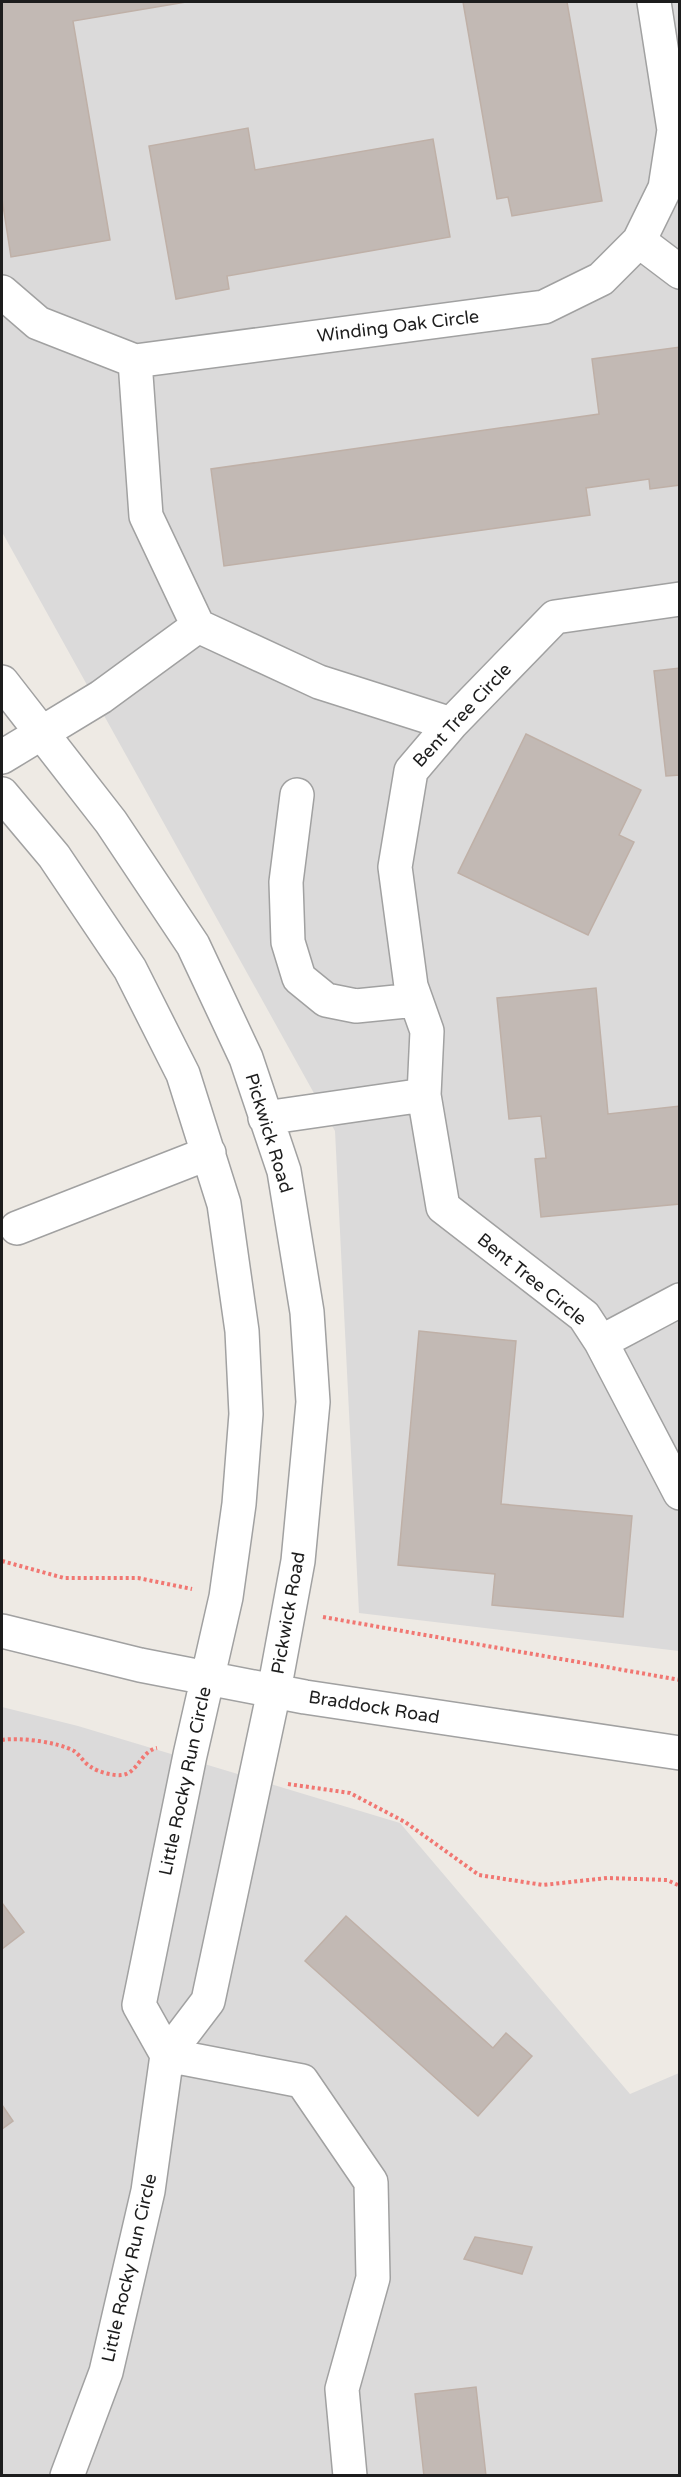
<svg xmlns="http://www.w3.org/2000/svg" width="681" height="2477" font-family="'Varela Round',sans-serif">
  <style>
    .residential { fill: #dbdada }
    .building { fill: #c2b9b4; stroke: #bfb0a7; stroke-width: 1.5 }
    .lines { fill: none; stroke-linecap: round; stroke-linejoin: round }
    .minor-casing { stroke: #a1a1a1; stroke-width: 36 }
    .path { stroke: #f17772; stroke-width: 4; stroke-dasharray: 3 3; stroke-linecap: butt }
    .minor { stroke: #fff; stroke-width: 33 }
    .labels { text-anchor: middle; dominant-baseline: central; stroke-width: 4.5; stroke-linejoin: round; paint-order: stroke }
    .street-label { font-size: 18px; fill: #1d1d1d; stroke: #fff }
  </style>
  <rect width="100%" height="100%" fill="#eeeae4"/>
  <path class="residential" d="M2 2H679V1651L359 1613 335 1131 2 532Z
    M2 1707 78 1726 400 1823 630 2094 679 2073V2475L2 2476Z"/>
  <path class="building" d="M2 2H186L73 21 110 240 11 257 2 199Z
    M463 2H567L602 201 512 216 508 197 497 199Z
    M248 128 255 170 433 139 450 237 227 276 229 289 176 299 149 146Z
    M680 347V485L650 489 649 479 586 488 590 515 224 566 211 469 599 414 592 359Z
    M680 668V775L666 776 654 671Z
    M526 734 641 790 619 835 634 842 588 935 458 873Z
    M596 988 608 1114 680 1106V1204L541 1217 535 1159 546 1158 541 1116 509 1119 497 998Z
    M419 1331 516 1341 501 1504 632 1516 623 1617 492 1605 495 1574 398 1565Z
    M2 1903 24 1932 2 1949Z
    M346 1916 493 2048 506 2033 532 2056 478 2116 305 1961Z
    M2 2105 13 2121 2 2129Z
    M475 2237 532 2247 522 2274 464 2259Z
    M476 2387 486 2476H424L415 2394Z"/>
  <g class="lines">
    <defs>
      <path id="minor" d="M639 241 680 272
        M2 292 38 323 135 361 544 307 601 279 639 241 665 188 674 130 654 2
        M135 361 146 516 198 626 319 682 451 724
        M680 599 555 617 451 724 411 771 395 867 411 986 427 1031 424 1095 443 1207 584 1316 601 1342 680 1493
        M2 682 111 822 193 945 246 1058 284 1171 307 1312 313 1402 298 1561 274 1691 208 2001 167 2055 148 2191 106 2372 67 2476
        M2 757 101 697 198 626
        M2 794 54 856 130 969 183 1074 224 1204 242 1331 246 1414 239 1504 226 1597 190 1755 139 2005 167 2055
        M297 795 286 882 288 942 299 978 326 1000 356 1006 416 1000
        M265 1118 424 1095
        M17 1228 209 1153
        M601 1342 680 1300
        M2 1631 140 1665 305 1697 680 1753
        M167 2055 302 2081 371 2182 373 2278 342 2389 350 2476"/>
    </defs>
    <use href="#minor" class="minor-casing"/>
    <path class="path" d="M2 1561 64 1578H138L192 1589
      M323 1617 680 1680
      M2 1740C19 1737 58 1742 74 1751 80 1755 84 1763 91 1767 98 1772 113 1776 122 1775 138 1773 141 1751 157 1748
      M288 1784 350 1793 405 1822 479 1875 543 1885 607 1878 667 1880 680 1886"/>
    <use href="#minor" class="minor"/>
  </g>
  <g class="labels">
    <g class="street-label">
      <text transform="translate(398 326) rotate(-7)">Winding Oak Circle</text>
      <text transform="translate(462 715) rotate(-47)">Bent Tree Circle</text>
      <text transform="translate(269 1133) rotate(73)">Pickwick Road</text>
      <text transform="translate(532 1279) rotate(39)">Bent Tree Circle</text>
      <text transform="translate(288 1613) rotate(-80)">Pickwick Road</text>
      <text transform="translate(374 1707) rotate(9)">Braddock Road</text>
      <text transform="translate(185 1781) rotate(-78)">Little Rocky Run Circle</text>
      <text transform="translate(129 2268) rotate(-77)">Little Rocky Run Circle</text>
    </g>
  </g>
  <rect width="681" height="2477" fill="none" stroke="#1d1d1d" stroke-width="6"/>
</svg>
